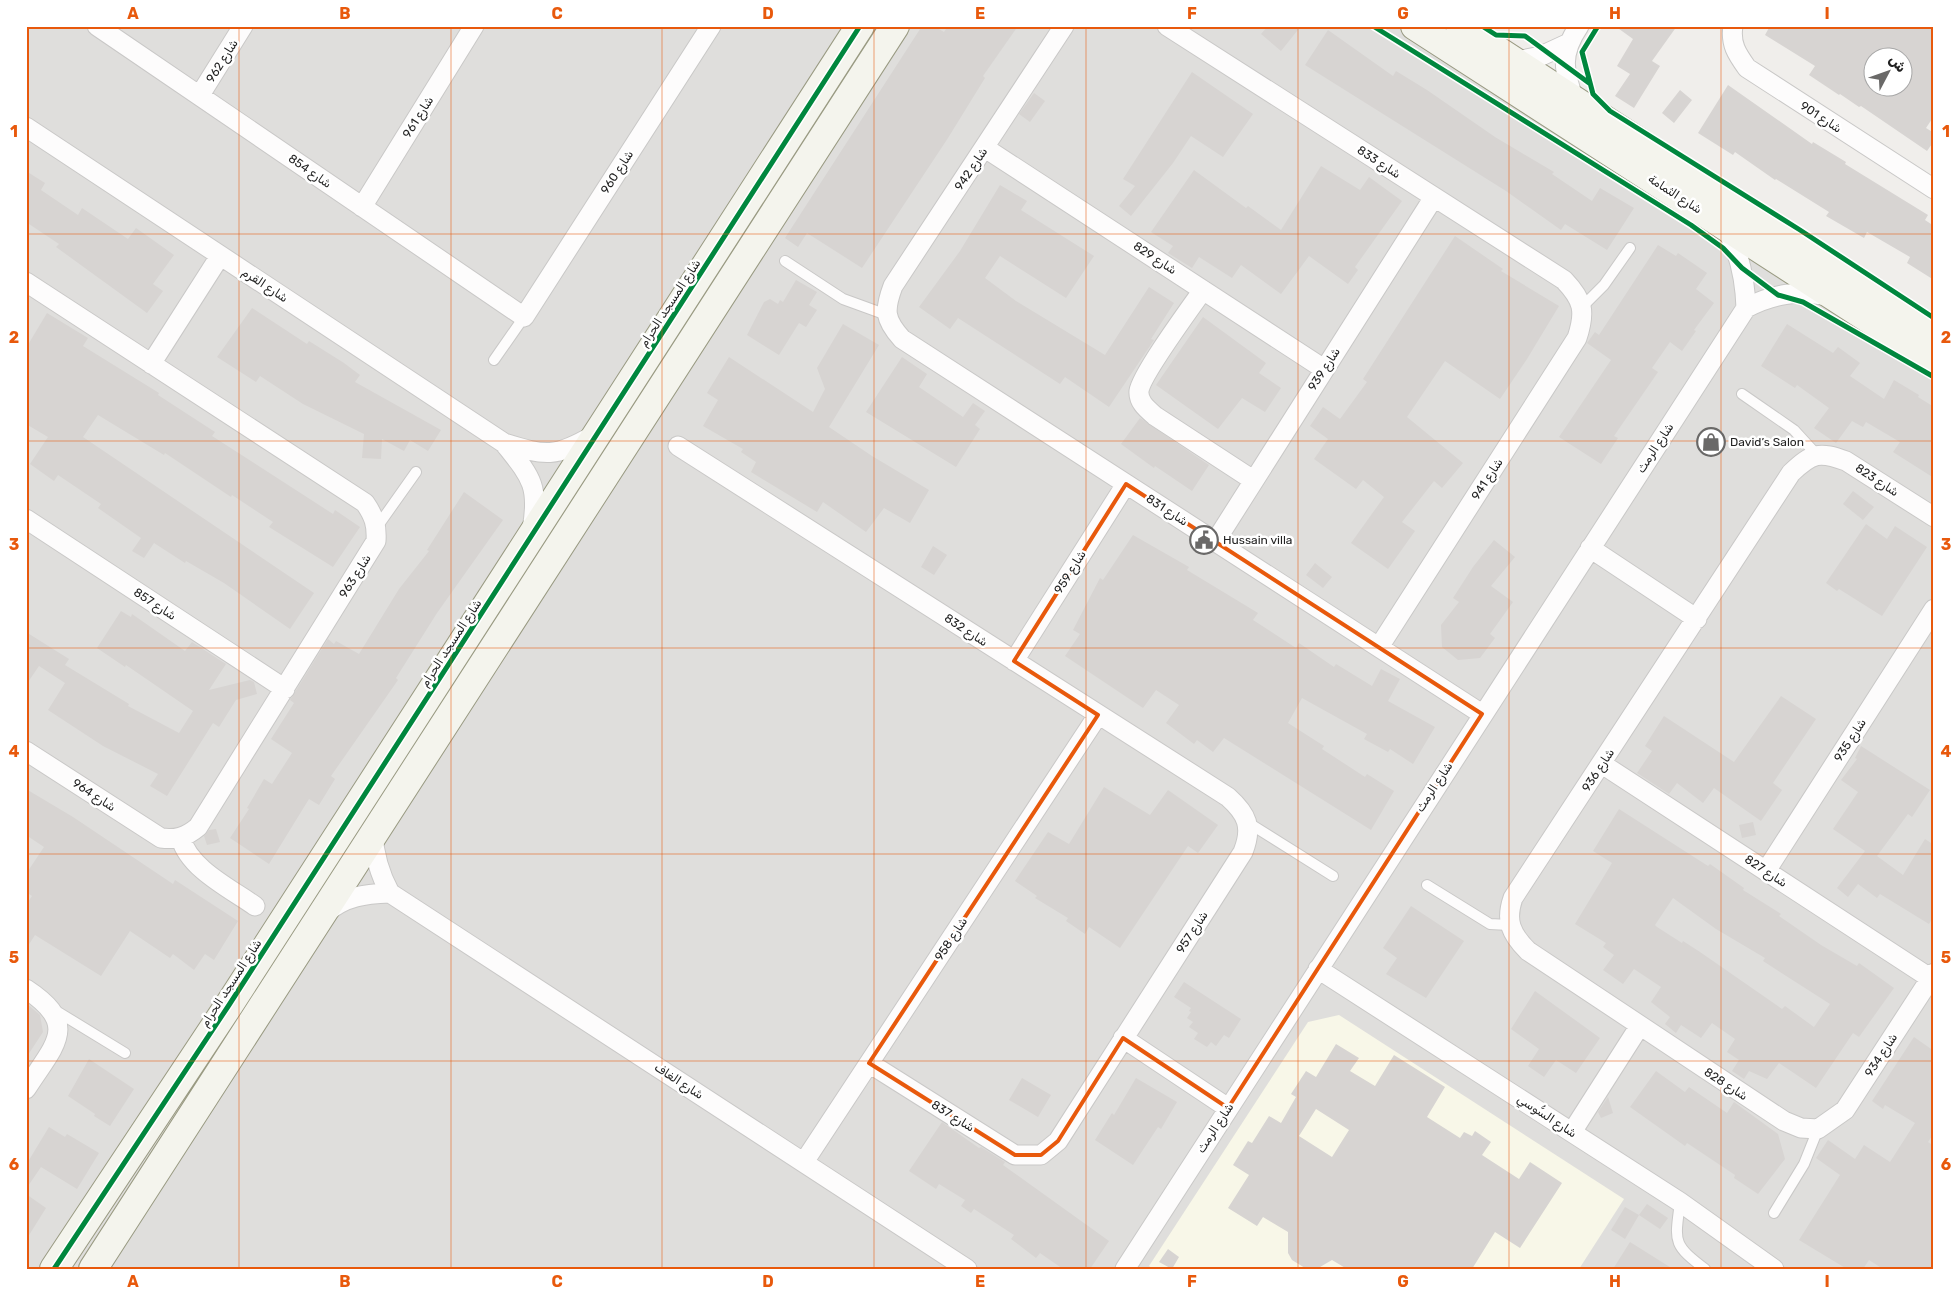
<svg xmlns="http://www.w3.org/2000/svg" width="1960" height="1295" font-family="Rubik,Cairo,sans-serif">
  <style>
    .residential { fill: #dfdedc }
    .education { fill: #f8f7e8 }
    .building { fill: #d7d4d2; fill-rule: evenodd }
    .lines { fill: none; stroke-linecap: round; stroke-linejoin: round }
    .lane-casing { stroke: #c9c8c7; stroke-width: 12 }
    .street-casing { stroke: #c9c8c7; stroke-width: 21 }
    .secondary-casing { stroke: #999a82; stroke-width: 30 }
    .lane { stroke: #fdfcfc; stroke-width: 10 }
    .street { stroke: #fdfcfc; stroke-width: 19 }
    .secondary { stroke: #f4f4ed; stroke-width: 28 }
    .cycleway-casing { stroke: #fff; stroke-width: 8 }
    .cycleway { stroke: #00873e; stroke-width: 5 }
    .marked { fill: none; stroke: #e8590c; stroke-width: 4; stroke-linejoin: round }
    .grid { fill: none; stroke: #e8590c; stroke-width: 1; stroke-opacity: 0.55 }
    .labels { text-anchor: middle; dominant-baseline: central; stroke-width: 5; stroke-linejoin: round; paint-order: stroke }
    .street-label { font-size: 12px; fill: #222; stroke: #fff }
    .poi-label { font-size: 12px; fill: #222; stroke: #fff; text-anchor: start }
    .neatline { fill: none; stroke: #e8590c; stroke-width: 2 }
    .grid-label { font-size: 16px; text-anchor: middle; font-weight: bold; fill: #e8590c }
  </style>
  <rect width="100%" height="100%" fill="#f0eeeb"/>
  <path class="residential" d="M26 26H1455L1934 332V1269H26Z"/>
  <path class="education" d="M1339 1015 1624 1199 1579 1269H1153L1149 1266 1308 1022Z"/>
  <path class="building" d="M922 26H934L944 32 948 26H1018L983 76 985 78 948 138 862 268 807 233 798 247 785 238Z
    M1268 26H1301L1281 51 1261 34Z
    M1615 26H1677L1652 61 1660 66 1634 108 1615 96 1630 74 1617 66 1633 39Z
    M1770 26H1934V116L1926 128 1934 133V141L1927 151 1861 106 1859 107 1840 94 1839 95 1809 75 1815 66 1765 35ZM1872 58H1902V88H1872Z
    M1328 30 1393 76 1396 71 1427 90 1495 137 1554 172 1552 174 1592 201 1600 188 1634 208 1607 250 1565 224 1561 230 1506 191 1305 65Z
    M1192 72 1253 114 1223 157 1191 136 1173 163 1131 216 1119 206 1135 186 1123 179Z
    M1728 85 1812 144 1813 142 1846 162 1845 164 1928 215 1925 220 1934 226V280L1907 263 1910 257 1867 232 1864 238 1826 216 1829 212 1776 179 1775 180 1735 152 1733 155 1698 133Z
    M1680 90 1692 100 1674 123 1662 113Z
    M1034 93 1045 101 1030 122 1019 114Z
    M1321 166 1360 190 1369 177 1402 201 1355 267 1358 270 1348 284 1309 256 1281 294 1241 265 1232 278 1199 257 1192 268 1168 253 1173 246 1151 232 1194 170 1246 208 1248 206 1281 230Z
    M26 171 45 183 41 190 78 215 82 208 128 239 136 228 174 255 153 284 163 291 147 313 56 247 59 244 26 222Z
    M1000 185 1027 201 1021 210 1094 256 1066 298 1000 256 985 278 1016 301 1105 355 1149 287 1174 303 1151 339 1154 340 1109 407 1065 377 1060 384 958 318 950 329 919 307 960 251Z
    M1455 236 1503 269 1501 271 1559 306 1527 359 1500 399 1445 361 1407 417 1463 463 1442 488 1434 481 1402 522 1415 531 1388 569 1351 543 1384 497 1363 480 1356 489 1314 459 1328 439 1310 426 1323 407 1340 419 1367 382 1363 379Z
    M1658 245 1676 256 1678 253 1707 273 1696 289 1714 303 1694 330 1696 331 1682 351 1670 342 1652 368 1658 372 1614 436 1618 438 1601 464 1559 437 1611 360 1587 343 1595 332 1599 335Z
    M796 280 817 292 809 305 817 310 806 327 799 323 779 355 747 335 764 302 770 299 778 304 780 300 783 302Z
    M252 308 307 344 309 341 344 363 360 375 355 382 441 430 428 451 410 440 404 451 382 439 381 459 362 458 364 434 303 404 260 376 256 382 217 357Z
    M47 313 88 338 83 346 159 393 158 395 215 432 212 436 333 514 335 510 360 527 333 567 269 527 273 522 232 495 231 497 165 453 164 455 98 415 83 437 314 593 290 629 224 583 186 561 185 563 154 543 144 558 132 551 141 538 98 508 101 504 58 475 54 481 30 464 48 437 26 424V348Z
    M1203 317 1266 363 1259 373 1281 388 1265 412 1242 398 1218 429 1156 385Z
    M843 324 879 345 829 427 872 456 929 490 910 523 884 508 866 532 823 502 817 512 751 472 756 462 741 452 743 449 703 426 718 400 707 393 729 357 813 412 825 389 817 368Z
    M1787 324 1833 353 1838 347 1860 363 1850 376 1884 399 1894 380 1919 395 1918 397 1934 407V478L1893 452 1900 442 1866 422 1863 427 1852 421 1836 443 1814 428 1829 408 1797 385 1795 388 1761 366Z
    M902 357 927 374 919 387 963 417 973 403 985 411 975 425 980 429 956 467 866 412Z
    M1140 418 1209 465 1192 491 1155 466 1154 468 1121 444Z
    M1853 491 1874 507 1863 520 1843 504Z
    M464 492 503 520 437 613 396 678 398 680 331 776 335 779 319 805 309 799 269 864 230 838 249 809 247 808 264 779 272 784 292 753 271 739 294 703 290 700 328 639 334 644 336 641 359 654 399 589 429 551 427 550Z
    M1866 524 1887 539 1895 526 1927 547 1882 616 1839 589 1837 591 1826 583Z
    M1133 535 1189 567 1187 570 1258 613 1253 620 1296 648 1299 643 1334 667 1336 664 1372 686 1381 669 1400 679 1388 701 1435 727 1413 764 1390 749 1388 752 1364 739 1367 734 1302 698 1288 723 1324 746 1322 749 1365 777 1367 774 1394 791 1371 830 1224 738 1213 752 1197 740 1194 744 1166 723 1179 705 1156 690 1143 708 1065 656 1080 634 1073 630 1100 578 1103 580Z
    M1494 540 1515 557 1491 586 1513 602 1490 634 1495 638 1480 658 1458 660 1442 647 1441 625 1459 602 1453 598 1473 567Z
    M933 546 947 555 934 575 921 567Z
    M1315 563 1332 577 1323 588 1306 575Z
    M121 611 131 617 132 614 185 651 192 642 226 664 209 690 250 680 254 682 257 694 236 700 219 727 213 723 167 796 150 786 158 774 103 746 48 710 65 683 39 666 26 685V632L69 659 65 665 129 704 128 706 179 733 193 711 126 665 125 667 97 648Z
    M1781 696 1816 719 1773 783 1782 790 1761 821 1714 788 1703 803 1677 783 1669 794 1637 773 1652 751 1645 746 1664 716 1734 762Z
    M1861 746 1930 790 1912 817 1908 814 1877 856 1903 875 1925 839 1934 845V916L1929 924 1880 894 1877 898 1858 884 1848 897 1837 888 1865 851 1833 829 1858 792 1841 780 1857 759 1855 758Z
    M1104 787 1150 815 1168 790 1218 825 1198 853 1188 846 1120 948 1089 927 1085 934 1066 921 1068 918 1035 898 1037 896 1015 881 1048 832 1069 844Z
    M26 789 73 817 173 884 175 880 238 921 214 960 205 954 194 970 173 954 170 958 130 931 101 976 35 935 26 949V905L32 896 26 892V874L44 847 26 835Z
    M1619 809 1708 866 1710 864 1744 888 1743 890 1781 914 1779 916 1821 945 1857 966 1859 963 1894 988 1859 1037 1853 1033 1816 1088 1779 1063 1767 1079 1749 1071 1744 1079 1732 1071 1739 1060 1727 1052 1735 1039 1712 1023 1701 1038 1681 1025 1676 1033 1665 1024 1670 1017 1651 1002 1661 987 1634 969 1623 984 1603 970 1614 955 1603 947 1606 943 1575 924 1612 863 1593 851ZM1673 898 1716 929 1765 958 1763 961 1830 1004 1814 1027 1785 1006 1782 1009 1700 952 1683 941 1682 943 1657 927 1655 925Z
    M1753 822 1756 835 1742 838 1739 825Z
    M216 829 220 842 207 845 204 836 209 830Z
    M1411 906 1464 941 1426 998 1386 974 1397 958 1383 948Z
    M1184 982 1241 1019 1229 1038 1224 1035 1216 1046 1211 1042 1207 1047 1194 1039 1198 1033 1189 1027 1193 1022 1187 1018 1191 1012 1189 1011 1191 1008 1174 997Z
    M1535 991 1600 1038 1576 1073 1556 1060 1544 1077 1528 1066 1539 1049 1511 1029Z
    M26 1003 40 1015 43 1032 26 1058Z
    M1914 1037 1934 1051V1133L1928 1142 1934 1146V1269H1883L1869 1260 1863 1269H1847L1799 1240 1840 1175 1816 1158 1828 1140 1855 1159 1864 1145 1890 1162 1915 1123 1885 1105 1883 1109 1872 1101Z
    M1336 1044 1359 1058 1350 1071 1375 1086 1394 1055 1445 1087 1427 1117 1460 1138 1464 1132 1472 1136 1475 1131 1491 1142 1482 1155 1519 1179 1530 1162 1562 1183 1520 1248 1495 1232 1472 1269H1347L1332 1260 1320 1267 1305 1268 1292 1260 1288 1253V1232L1263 1217 1257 1226 1228 1208 1249 1175 1233 1165 1248 1141 1252 1143 1269 1116 1281 1123 1296 1097 1291 1094 1306 1071 1316 1077ZM1316 1109 1349 1130 1332 1157 1299 1136Z
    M89 1059 134 1089 110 1126 94 1116 95 1114 68 1096Z
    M1656 1071 1685 1092 1689 1087 1727 1113 1734 1102 1778 1134 1785 1159 1758 1194 1734 1178 1735 1175 1687 1143 1685 1146 1630 1107Z
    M1022 1078 1051 1095 1038 1117 1009 1100Z
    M1136 1078 1177 1102 1161 1129 1158 1127 1133 1165 1095 1140 1112 1113 1114 1115Z
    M1608 1097 1613 1113 1601 1118 1598 1112Z
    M942 1122 979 1148 981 1147 1005 1162 1003 1165 1109 1241 1090 1269H1063L1040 1253 1036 1258 1011 1239 1014 1235 974 1209 971 1213 961 1206 965 1200 939 1184 936 1189 909 1171Z
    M49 1127 65 1137 67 1134 99 1153 77 1189 41 1167 26 1189V1165Z
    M26 1194 46 1208 26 1240Z
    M1647 1204 1668 1218 1660 1229 1639 1215Z
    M1625 1207 1639 1215 1625 1239 1611 1230Z
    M1630 1242 1673 1269H1613Z
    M1168 1249 1179 1257 1172 1269 1159 1262Z"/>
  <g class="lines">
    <defs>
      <path id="lane" d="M785 261 843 299 887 315
        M1582 307 1604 285 1630 248
        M494 360 524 317
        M1742 394 1794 430 1816 454
        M377 527 416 472
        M1247 822 1333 876
        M1427 885 1490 924 1509 925
        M53 1009 125 1053
        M1680 1202C1675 1242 1672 1244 1705 1269
        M1774 1213 1804 1164 1818 1129"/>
      <path id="street" d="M97 26 524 317 711 26
        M1064 26 893 286C884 310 884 319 902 339L1482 714
        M1167 26 1564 280C1583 300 1586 311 1577 338L1379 647
        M1733 26C1730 44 1737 54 1747 68L1934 189
        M1512 62 1541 56 1567 44
        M200 95 243 26
        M1575 102C1563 71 1560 54 1579 26
        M26 127 504 443C546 456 555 458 594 435
        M985 148 1324 369
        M362 207 474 26
        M1726 228C1740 253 1745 279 1746 308
        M26 282 365 503C374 516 377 525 376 541L198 827C186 837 176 840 161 838L26 751
        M1203 290C1191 307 1141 375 1139 391 1138 402 1147 409 1155 416L1253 480
        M151 364 220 256
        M504 443C530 476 540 485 532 529
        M678 446 1228 797C1247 814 1253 827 1243 852L1058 1141 1041 1155H1015L869 1063
        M1934 517 1846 461C1819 451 1812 453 1791 473L1513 898C1505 921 1511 934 1528 951L1784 1121 1801 1128 1818 1129 1845 1110 1934 973
        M26 519 285 689
        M1215 542 1434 197
        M1590 548 1697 619
        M1014 661 1126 484
        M1602 764 1930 978
        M373 833C374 855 379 873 390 893L967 1269
        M181 838C188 868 231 889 255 906
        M1766 871 1934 609
        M326 913C345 896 365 894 390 893
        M1318 969 1680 1202 1774 1269
        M26 989C81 1025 54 1045 26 1089
        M1123 1038 1228 1108
        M1572 1132 1639 1027
        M804 1162 1098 715
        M1125 1269 1746 308C1773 294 1797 290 1827 296"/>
      <path id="secondary" d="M1415 26 1934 361
        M1460 26 1934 334
        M54 1269 229 1005 860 26
        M93 1269 895 26"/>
    </defs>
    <use href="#lane" class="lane-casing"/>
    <use href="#street" class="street-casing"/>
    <use href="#secondary" class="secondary-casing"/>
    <use href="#lane" class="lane"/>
    <use href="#street" class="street"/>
    <use href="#secondary" class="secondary"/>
    <defs>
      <path id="cycleway" d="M1373 26 1691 225 1723 248 1742 268 1778 295 1803 302 1934 377
        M1482 26 1496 35 1525 36 1589 83
        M1598 26 1582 52 1593 94 1610 111 1800 230 1934 318
        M54 1269 229 1005 860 26"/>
    </defs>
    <use href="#cycleway" class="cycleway-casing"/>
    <use href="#cycleway" class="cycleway"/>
  </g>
  <path class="marked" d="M1126 484 1482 714 1228 1108 1123 1038 1058 1141 1041 1155H1015L869 1063 1098 715 1014 661Z"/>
  <path class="grid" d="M239 26V1269M451 26V1269M662 26V1269M874 26V1269M1086 26V1269M1298 26V1269M1509 26V1269M1721 26V1269M26 234H1934M26 441H1934M26 648H1934M26 854H1934M26 1061H1934"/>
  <defs>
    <symbol id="shop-ring" viewBox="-11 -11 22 22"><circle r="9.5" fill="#fff" stroke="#6a6968" stroke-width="1.5"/><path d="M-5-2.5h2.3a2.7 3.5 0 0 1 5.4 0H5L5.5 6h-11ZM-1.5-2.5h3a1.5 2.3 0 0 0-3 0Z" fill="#6a6968"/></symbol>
    <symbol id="civic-ring" viewBox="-11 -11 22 22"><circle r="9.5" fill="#fff" stroke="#6a6968" stroke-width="1.5"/><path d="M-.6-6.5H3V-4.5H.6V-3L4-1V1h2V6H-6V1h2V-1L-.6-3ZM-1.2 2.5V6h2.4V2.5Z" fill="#6a6968"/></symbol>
  </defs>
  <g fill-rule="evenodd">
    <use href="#shop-ring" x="1695" y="426" width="32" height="32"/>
    <use href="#civic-ring" x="1188" y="524" width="32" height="32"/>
  </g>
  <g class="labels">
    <g class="street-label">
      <text transform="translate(222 61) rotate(-58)">شارع 962</text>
      <text transform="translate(418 117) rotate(-58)">شارع 961</text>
      <text transform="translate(1821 117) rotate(33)">شارع 901</text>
      <text transform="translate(1379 162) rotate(33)">شارع 833</text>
      <text transform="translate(971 169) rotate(-56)">شارع 942</text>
      <text transform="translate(310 171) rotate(35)">شارع 854</text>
      <text transform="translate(617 172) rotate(-57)">شارع 960</text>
      <text transform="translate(1675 194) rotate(33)">شارع الثمامة</text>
      <text transform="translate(1155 258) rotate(33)">شارع 829</text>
      <text transform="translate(265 285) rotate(33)">شارع القرم</text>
      <text transform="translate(670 303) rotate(-57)">شارع المسجد الحرام</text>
      <text transform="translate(1324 369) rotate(-57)">شارع 939</text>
      <text transform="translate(1655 448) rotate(-57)">شارع الرمث</text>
      <text transform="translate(1487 479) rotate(-57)">شارع 941</text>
      <text transform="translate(1877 480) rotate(33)">شارع 823</text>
      <text transform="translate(1167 510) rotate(33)">شارع 831</text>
      <text transform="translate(1070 572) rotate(-58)">شارع 959</text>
      <text transform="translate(355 576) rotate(-58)">شارع 963</text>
      <text transform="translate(155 604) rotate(33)">شارع 857</text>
      <text transform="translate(966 630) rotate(33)">شارع 832</text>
      <text transform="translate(451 643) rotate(-57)">شارع المسجد الحرام</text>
      <text transform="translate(1850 740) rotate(-57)">شارع 935</text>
      <text transform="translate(1598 770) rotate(-57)">شارع 936</text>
      <text transform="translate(1434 787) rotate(-57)">شارع الرمث</text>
      <text transform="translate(94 795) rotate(33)">شارع 964</text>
      <text transform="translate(1766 871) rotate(33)">شارع 827</text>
      <text transform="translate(1192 932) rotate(-57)">شارع 957</text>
      <text transform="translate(951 939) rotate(-57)">شارع 958</text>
      <text transform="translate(231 983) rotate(-57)">شارع المسجد الحرام</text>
      <text transform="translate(1881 1055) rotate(-57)">شارع 934</text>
      <text transform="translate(679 1081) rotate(33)">شارع الغاف</text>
      <text transform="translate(1726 1084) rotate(33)">شارع 828</text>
      <text transform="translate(953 1116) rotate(32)">شارع 837</text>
      <text transform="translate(1547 1116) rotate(33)">شارع السُّوسي</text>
      <text transform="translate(1215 1128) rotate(-57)">شارع الرمث</text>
    </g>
    <g class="poi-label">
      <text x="1730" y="442">David’s Salon</text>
      <text x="1223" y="540">Hussain villa</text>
    </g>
  </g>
  <rect width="1960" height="1295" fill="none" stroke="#ffffff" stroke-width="55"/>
  <g transform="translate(1888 72) rotate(49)"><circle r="24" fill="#ffffff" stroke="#a7a7a7"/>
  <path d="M0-4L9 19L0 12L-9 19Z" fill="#6a6968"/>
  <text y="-8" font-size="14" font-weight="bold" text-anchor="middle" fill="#222222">ش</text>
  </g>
  <rect x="28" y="28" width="1904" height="1240" class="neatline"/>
  <g class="grid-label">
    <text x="133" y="19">A</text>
    <text x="345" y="19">B</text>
    <text x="557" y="19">C</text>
    <text x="768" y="19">D</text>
    <text x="980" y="19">E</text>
    <text x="1192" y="19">F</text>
    <text x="1403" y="19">G</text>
    <text x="1615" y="19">H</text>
    <text x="1827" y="19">I</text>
    <text x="14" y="137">1</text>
    <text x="1946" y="137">1</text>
    <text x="14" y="343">2</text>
    <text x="1946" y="343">2</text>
    <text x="14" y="550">3</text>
    <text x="1946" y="550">3</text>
    <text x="14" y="757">4</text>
    <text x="1946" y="757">4</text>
    <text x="14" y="963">5</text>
    <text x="1946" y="963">5</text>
    <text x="14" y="1170">6</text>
    <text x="1946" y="1170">6</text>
    <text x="133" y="1287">A</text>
    <text x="345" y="1287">B</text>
    <text x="557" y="1287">C</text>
    <text x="768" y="1287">D</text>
    <text x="980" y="1287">E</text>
    <text x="1192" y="1287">F</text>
    <text x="1403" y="1287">G</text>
    <text x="1615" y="1287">H</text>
    <text x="1827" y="1287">I</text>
  </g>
</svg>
